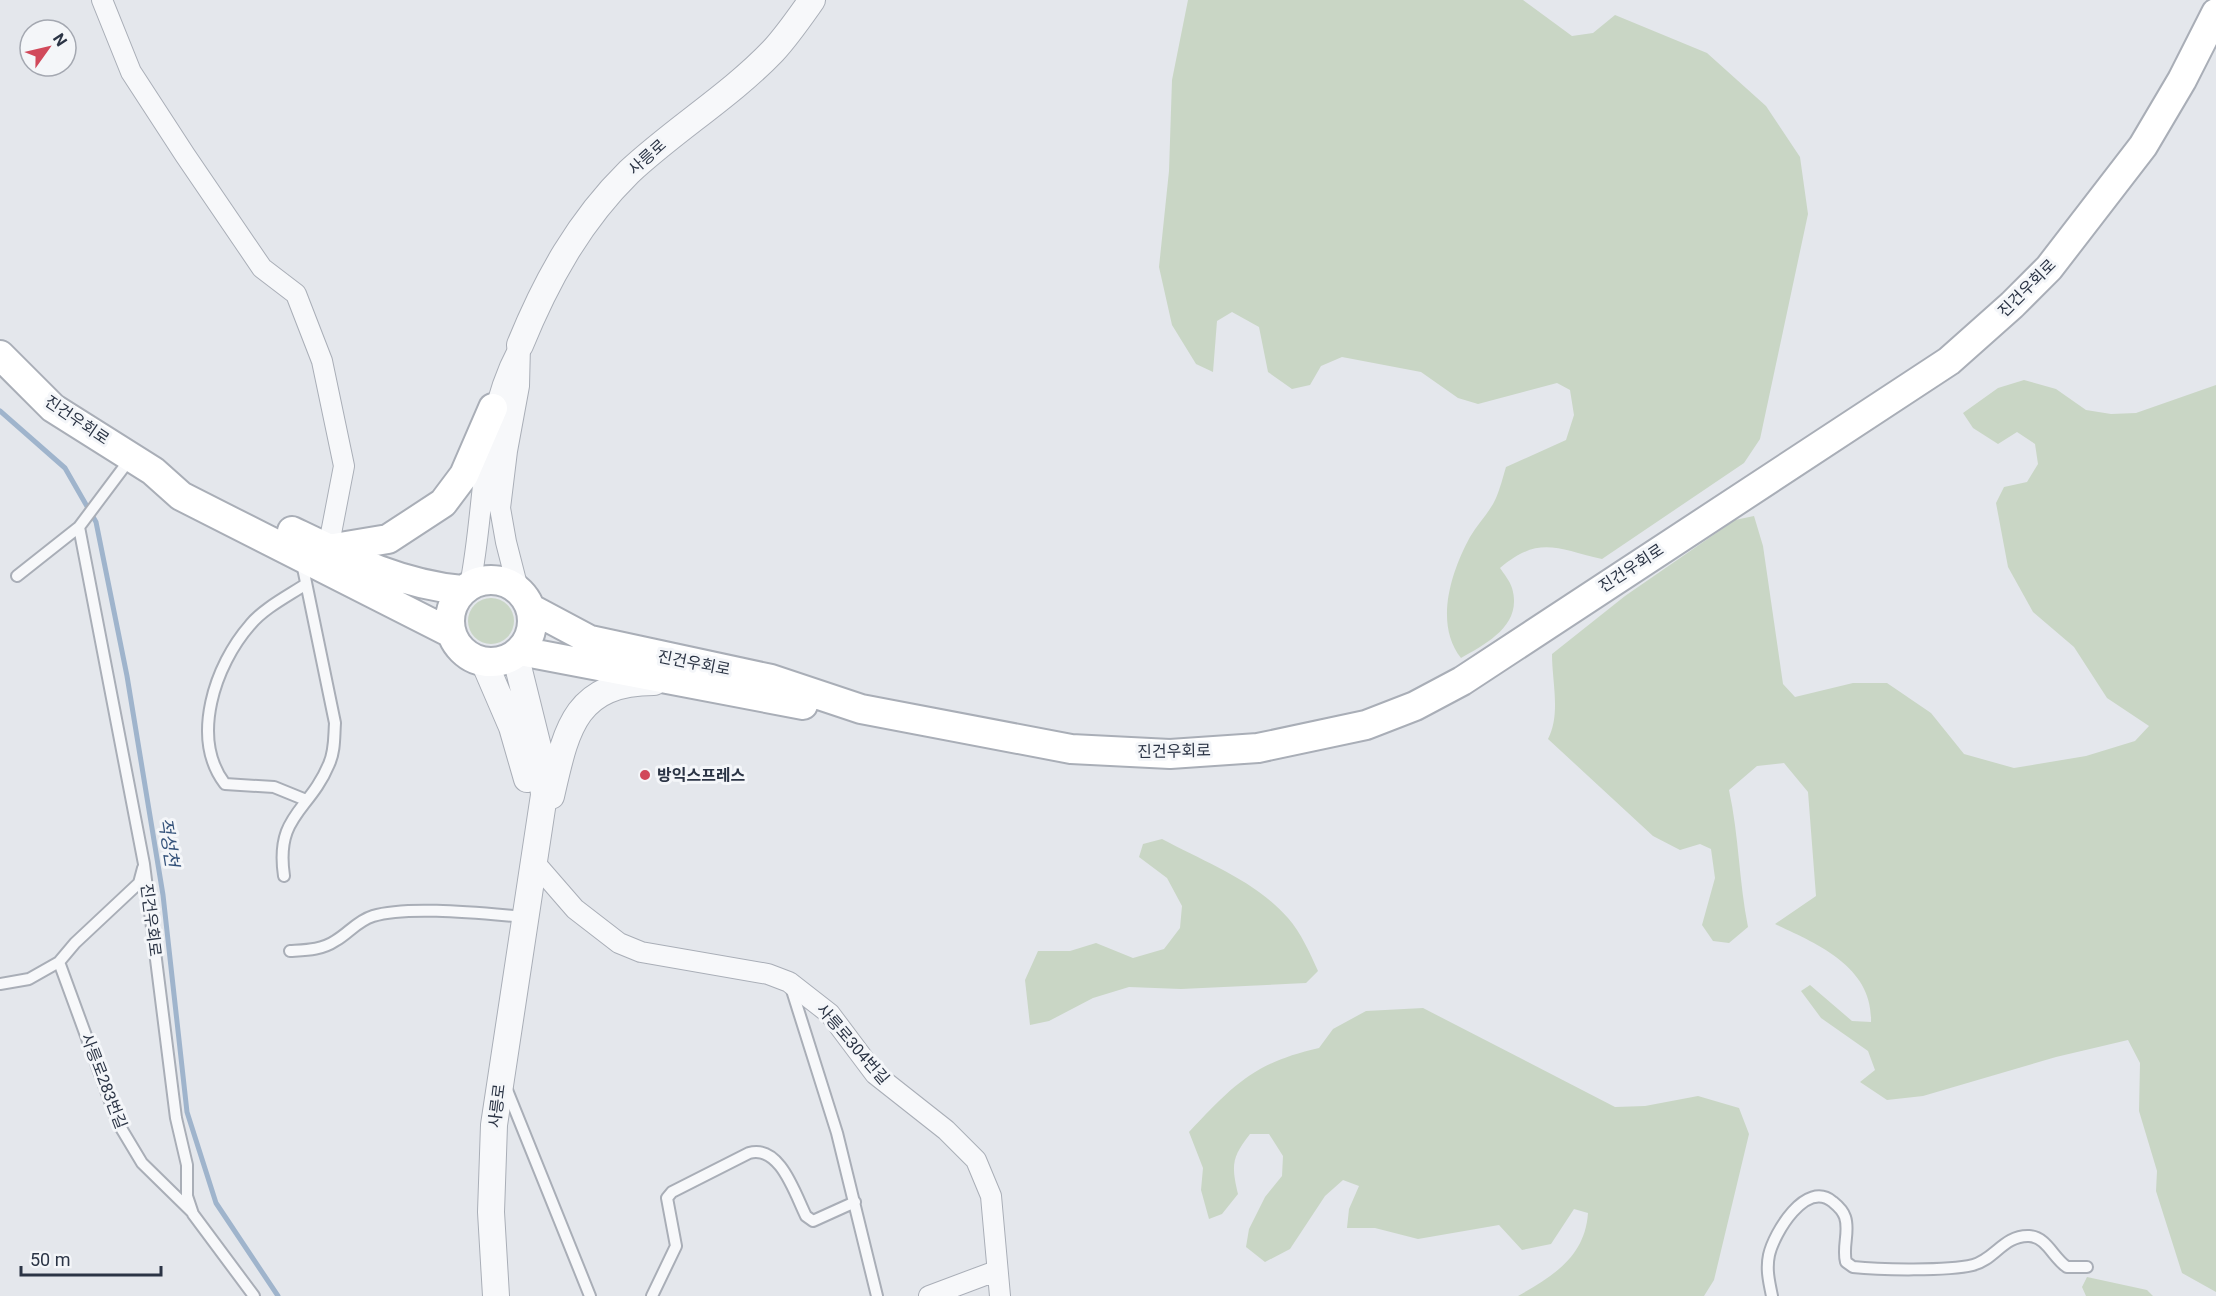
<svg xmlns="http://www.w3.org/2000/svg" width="2216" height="1296" font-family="Roboto,'Noto Sans KR',sans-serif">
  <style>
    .green { fill: #c9d6c5 }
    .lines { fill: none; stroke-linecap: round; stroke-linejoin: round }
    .stream { stroke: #9fb4cc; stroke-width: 5 }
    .service-casing { stroke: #a9aeb7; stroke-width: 14 }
    .minor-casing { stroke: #a9aeb7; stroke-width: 22 }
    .tertiary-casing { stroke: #a9aeb7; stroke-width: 28 }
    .secondary-casing { stroke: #a9aeb7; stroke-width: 32 }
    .service { stroke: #f7f8fa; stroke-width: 10 }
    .minor { stroke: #f7f8fa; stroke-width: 20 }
    .tertiary { stroke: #f7f8fa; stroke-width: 26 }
    .secondary { stroke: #fff; stroke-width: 28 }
    .poi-dot { fill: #d1495b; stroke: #f4f6f9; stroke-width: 2 }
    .labels { text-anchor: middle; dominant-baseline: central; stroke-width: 6; stroke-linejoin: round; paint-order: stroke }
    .street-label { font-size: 16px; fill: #2b3445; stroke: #f4f6f9 }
    .poi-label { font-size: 16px; font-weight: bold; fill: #2b3445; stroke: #f4f6f9; text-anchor: start }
    .water-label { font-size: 18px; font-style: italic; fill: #34527a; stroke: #f4f6f9 }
  </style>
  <rect width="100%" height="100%" fill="#e4e7ec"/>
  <path class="green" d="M1188 0H1523L1572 36 1593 33 1615 15 1707 53 1766 106 1800 157 1808 214 1760 439 1744 463 1602 559C1557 549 1539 535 1500 568 1504 574 1510 581 1512 588 1523 625 1487 643 1461 658 1434 624 1451 572 1470 537 1478 523 1490 512 1496 498 1500 489 1503 477 1506 467L1566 440 1574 415 1570 390 1557 383 1478 404 1458 398 1421 372 1342 357 1321 366 1310 385 1292 389 1268 372 1259 327 1232 312 1217 321 1213 372 1196 364 1172 325 1159 267 1169 171 1172 80Z
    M2024 380 2056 389 2086 410 2111 414 2136 413 2216 385V1292L2182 1273 2156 1191 2157 1171 2139 1111 2140 1063 2128 1040 2056 1057 1923 1096 1887 1100 1860 1082 1875 1070 1868 1051 1821 1018 1801 991 1810 985 1852 1021 1871 1022C1873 967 1818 944 1775 924L1816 896 1808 792 1784 763 1757 766 1729 790C1739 836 1739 882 1748 927L1729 943 1713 941 1702 925 1715 878 1711 849 1700 844 1680 850 1653 836 1548 739C1561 714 1552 682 1552 654L1625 596 1735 520 1754 516 1763 546 1783 684 1795 697 1853 683H1887L1931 713 1964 754 2014 768 2086 756 2135 741 2149 726 2107 698 2074 647 2033 612 2008 567 1996 503 2004 487 2027 482 2038 464 2035 444 2017 432 1998 444 1973 428 1963 413 1998 388Z
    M468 621a23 23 0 1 1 46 0a23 23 0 1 1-46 0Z
    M1162 839C1205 862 1256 881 1288 918 1301 933 1310 953 1318 971L1306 983 1181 989 1129 987 1093 998 1049 1021 1030 1025 1025 980 1038 951H1070L1096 943 1133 958 1164 949 1180 928 1182 906 1167 878 1139 857 1143 844Z
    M1423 1008 1615 1107 1645 1106 1698 1096 1739 1108 1749 1134 1714 1280 1704 1296H1518C1553 1276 1585 1257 1588 1213L1574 1209 1551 1244 1522 1250 1499 1225 1418 1239 1375 1228H1347L1349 1209 1359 1186 1343 1180 1325 1196 1290 1249 1265 1262 1246 1247 1249 1229 1265 1197 1282 1176 1283 1156 1269 1134H1250C1232 1157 1231 1165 1238 1194L1222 1214 1209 1219 1201 1190 1203 1168 1189 1132C1234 1085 1253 1063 1319 1048L1333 1029 1366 1011Z
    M2087 1277 2147 1290 2153 1296H2086L2082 1287Z"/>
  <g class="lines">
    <path class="stream" d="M0 411 65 468 96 522 127 676 163 895 187 1112 216 1203 278 1296"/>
    <defs>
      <path id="service" d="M130 459 79 527 144 864 176 1118 187 1165V1196L193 1214 254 1296
        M17 576 79 527
        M306 800 274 787 225 784C190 738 215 665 250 625 264 608 288 596 306 584
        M284 876C275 815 309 812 329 764 335 751 334 737 335 723L302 563
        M290 951C305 950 322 950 335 941 349 933 357 921 373 916 409 905 487 914 526 917
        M59 962 118 1123 142 1163 192 1212
        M0 984 29 979 59 962 75 943 139 883 143 868
        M790 984 837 1133 877 1296
        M505 1085 590 1296
        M652 1296 676 1246 667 1198 672 1192 749 1153C780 1144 795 1194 806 1216L813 1221 855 1202
        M1772 1296C1769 1282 1766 1269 1769 1255 1774 1233 1806 1179 1833 1202 1838 1206 1843 1211 1845 1217 1850 1231 1842 1247 1846 1262L1853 1267C1880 1270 1948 1271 1973 1265 1994 1260 2004 1235 2029 1236 2047 1237 2053 1258 2067 1267H2087"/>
      <path id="minor" d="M102 0 131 72 185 155 262 268 296 294 322 361 344 466 328 549
        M470 585C486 506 479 423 518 350
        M518 589 506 542 500 508 507 451 519 386 520 345
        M535 863 575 909 619 943 641 952 768 974 789 982 830 1014 875 1074 946 1130 976 1160 991 1196 1000 1296
        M929 1296 996 1271"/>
      <path id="tertiary" d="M520 345C546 281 579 221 629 172 675 129 730 96 773 51 787 36 800 17 812 0
        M484 662 512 727 527 779
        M551 796C566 731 574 682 654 682
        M496 1296 491 1212 494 1125 544 795 541 759 515 654"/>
      <path id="secondary" d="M0 355 53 408 153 471 181 496 451 633
        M292 531C348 558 399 584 462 590
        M328 549 388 539 443 503 464 475 493 408
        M450 621a41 41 0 1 1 82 0a41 41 0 1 1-82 0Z
        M530 608 590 640 771 679 861 709 1071 749 1170 754 1258 748 1366 725 1415 706 1462 681 1949 361 2012 305 2049 268 2143 146 2182 80 2216 13
        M520 651 803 705"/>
    </defs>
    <use href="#service" class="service-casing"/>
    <use href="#minor" class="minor-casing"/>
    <use href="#tertiary" class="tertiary-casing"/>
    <use href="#secondary" class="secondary-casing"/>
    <use href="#service" class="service"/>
    <use href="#minor" class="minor"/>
    <use href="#tertiary" class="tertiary"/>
    <use href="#secondary" class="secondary"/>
  </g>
  <circle class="poi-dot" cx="645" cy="775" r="6"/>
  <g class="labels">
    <g class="street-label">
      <text transform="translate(647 157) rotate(-42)">사릉로</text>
      <text transform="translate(2027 288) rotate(-45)">진건우회로</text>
      <text transform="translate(77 420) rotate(34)">진건우회로</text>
      <text transform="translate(1631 568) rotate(-33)">진건우회로</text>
      <text transform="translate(694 663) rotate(11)">진건우회로</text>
      <text transform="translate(1174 751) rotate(-1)">진건우회로</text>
      <text transform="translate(151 920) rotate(83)">진건우회로</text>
      <text transform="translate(853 1044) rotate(49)">사릉로304번길</text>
      <text transform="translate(104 1081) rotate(69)">사릉로283번길</text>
      <text transform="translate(497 1106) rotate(-83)">사릉로</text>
    </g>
    <g class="poi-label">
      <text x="657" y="775">방익스프레스</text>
    </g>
    <g class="water-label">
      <text transform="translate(169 842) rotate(81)">적성천</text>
    </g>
  </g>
  <g transform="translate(48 48) rotate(56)"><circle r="28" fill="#f4f6f9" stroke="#a4a8b1" stroke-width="1.5"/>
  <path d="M0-4.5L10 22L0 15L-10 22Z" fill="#d1495b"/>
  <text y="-9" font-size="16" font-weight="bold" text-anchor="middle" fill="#2b3445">N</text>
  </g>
  <path d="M21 1266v9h140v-9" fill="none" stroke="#2b3445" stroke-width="3"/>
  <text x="30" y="1266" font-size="18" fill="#2b3445" stroke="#f4f6f9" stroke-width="4.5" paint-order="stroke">50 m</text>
</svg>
